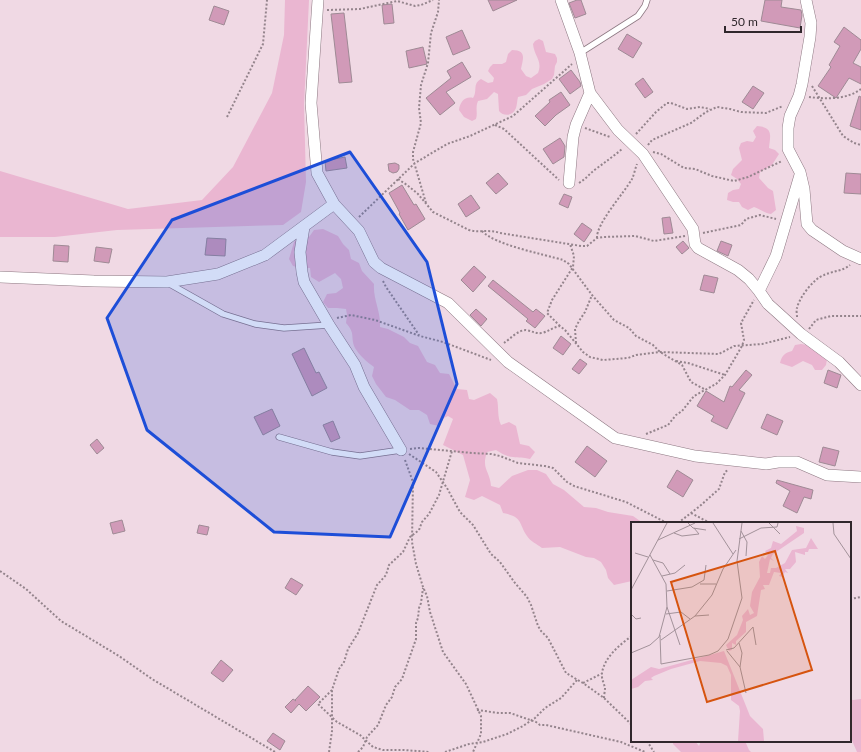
<svg xmlns="http://www.w3.org/2000/svg" width="861" height="752" font-family="Lato,sans-serif">
  <style>
    .green { fill: #eab6d1 }
    .building { fill: #d19ab8; stroke: #9f8a95 }
    .lines { fill: none; stroke-linecap: round; stroke-linejoin: round }
    .service-casing { stroke: #8d7882; stroke-width: 7 }
    .minor-casing { stroke: #8d7882; stroke-width: 12 }
    .path { stroke: #94848c; stroke-width: 2; stroke-dasharray: 2 2; stroke-linecap: butt }
    .service { stroke: #fff; stroke-width: 5.5 }
    .minor { stroke: #fff; stroke-width: 11 }
    .marked { fill: #1d4ed8; fill-opacity: 0.2; stroke: #1d4ed8; stroke-width: 3; stroke-linejoin: round }
    .inset-road { fill: none; stroke: #a3929a; stroke-width: 1 }
    .view { fill: #d6540f; fill-opacity: 0.15; stroke: #d6540f; stroke-width: 2 }
    .inset-edge { fill: none; stroke: #30272c; stroke-width: 2 }
  </style>
  <rect width="100%" height="100%" fill="#f0d9e4"/>
  <path class="green" d="M285 0H309L304 105 306 182 301 212 283 225 117 230 55 237H0V171L128 209 202 200 233 167 272 93 284 35Z
    M539 39 543 41 546 52 555 54 557 58V62L555 66 554 75 552 79 544 84 532 89 526 95 518 97C517 101 517 105 516 108 513 116 504 117 499 111L498 94 494 92 487 99 478 101C475 108 478 113 476 119L472 121 464 117 459 110C460 102 465 96 473 98 478 91 472 84 481 79L488 83 493 82 494 78 488 71 490 67 493 64H502L506 62 508 54 512 50C527 50 523 59 521 69L526 76 531 78 538 73C543 61 534 56 533 44L535 41Z
    M757 126C774 127 770 136 769 148L775 150 779 154 772 165 760 172 759 178 768 188 773 191 776 210 771 214C764 213 760 209 754 207L748 210 742 207 739 202H733L727 200 728 193 733 190 739 189 741 184 737 179 731 175 733 169 742 160 739 148 741 143 747 141 753 142 756 137 753 131Z
    M323 229 338 236 343 244 349 250 351 259 359 263 362 271 374 284C373 300 381 311 380 327L388 329 404 337 410 343 418 346 427 362 435 365 440 373 449 374 457 389 467 390 469 399 474 400 490 393 497 399C499 408 497 416 501 425L509 422 516 426 520 444 529 446 535 452 530 459C523 457 519 458 513 457 507 457 501 453 496 450L487 452C481 469 490 471 491 486L499 488 512 476 528 470H537L546 474 553 484 564 490 584 507 596 508 608 512 633 516 643 523H632V581L614 585 608 578 606 570 601 562 594 558 586 557 560 547 542 548C537 544 530 541 527 536 518 522 523 517 503 513L500 505 482 496 474 500 465 497 470 480 463 455 443 445 453 419 448 416 444 418 439 426 430 424 427 415 419 410H410L395 400 386 397 376 384 372 376 374 367C367 362 359 355 355 348 350 337 356 334 346 323L347 315 346 309 337 308H328L323 302 327 294 336 293 343 288 341 279 335 273 319 282 311 277 310 268H301L293 266 289 259 294 242 300 236 309 237 314 230Z
    M801 344 807 345 827 359 826 365 822 370H815L812 365 803 361 792 367 780 363C782 355 785 353 792 351L795 345Z
    M850 699 853 700 861 699V752H857L850 736Z
    M673 741H695L699 746 701 741H745L749 750 751 752H681L673 744Z"/>
  <path class="building" d="M488 0H517L493 11Z
    M577 0H581L586 14 575 18 569 3Z
    M765 0H782L781 7 801 10 802 15 800 28 761 21Z
    M392 4 394 23 384 24 382 5Z
    M214 6 229 11 224 25 209 20Z
    M344 13 352 82 339 83 331 14Z
    M844 27 861 40V49L853 63 861 67V84L849 78 836 98 818 86 831 67 829 65 840 46 834 42Z
    M462 30 470 48 453 55 446 37Z
    M627 34 642 43 633 58 618 49Z
    M423 47 427 64 409 68 406 51Z
    M462 62 471 77 446 92 455 103 440 115 426 98 451 78 447 71Z
    M571 70 580 82 581 86 570 94 559 79Z
    M643 78 653 92 645 98 635 84Z
    M753 86 764 93 753 109 742 102Z
    M561 92 570 105 556 115 545 126 535 116 550 102 549 100Z
    M859 96 861 97V130L850 126Z
    M560 138 565 146 564 157 553 164 543 149Z
    M345 157 347 168 326 171 325 161Z
    M395 163 399 165V169L397 172 393 173 389 171 388 164Z
    M498 173 508 184 496 194 486 183Z
    M846 173 861 174V194L844 193Z
    M402 185 414 205 416 204 425 219 408 230 399 214 400 213 389 193Z
    M564 194 572 197 568 208 559 204Z
    M471 195 480 208 466 217 458 204Z
    M670 217 673 233 664 234 662 218Z
    M582 223 592 230 584 242 574 234Z
    M207 238 226 239 225 256 205 255Z
    M683 241 689 248 682 254 676 247Z
    M721 241 732 245 728 256 717 251Z
    M54 245 69 246 68 262 53 261Z
    M96 247 112 249 109 263 94 261Z
    M474 266 486 277 473 292 461 280Z
    M704 275 718 278 714 293 700 290Z
    M493 280 533 312 536 309 545 316 535 328 526 321 528 319 488 286Z
    M476 309 487 319 481 326 470 315Z
    M561 336 571 344 563 355 553 348Z
    M304 348 316 373 319 372 327 388 312 396 292 354Z
    M580 359 587 364 579 374 572 369Z
    M746 370 752 375 739 390 745 393 727 429 711 421 714 416 697 406 706 391 724 402 730 386 732 387Z
    M828 370 841 375 837 388 824 383Z
    M272 409 280 426 263 435 254 417Z
    M767 414 783 421 777 435 761 428Z
    M333 421 340 438 331 442 323 425Z
    M97 439 104 448 97 454 90 445Z
    M587 446 607 461 595 477 575 462Z
    M823 447 839 451 835 466 819 462Z
    M677 470 693 480 683 497 667 487Z
    M777 480 813 490 811 499 804 497 797 513 783 506 790 491 776 483Z
    M122 520 125 531 113 534 110 523Z
    M199 525 209 527 207 535 197 533Z
    M291 578 303 585 296 595 285 588Z
    M221 660 233 670 223 682 211 673Z
    M308 686 320 697 306 711 299 704 291 713 285 707 293 699 296 701 295 700Z
    M273 733 285 741 280 750 267 741Z"/>
  <g class="lines">
    <defs>
      <path id="service" d="M580 53 638 16 645 6 647 0
        M168 283 223 314 255 324 284 328 329 325
        M279 437 332 452 360 456 401 450"/>
      <path id="minor" d="M318 0 311 103 317 173 334 204 359 231 374 262 381 268 448 303 508 362 615 438 695 456 766 464 778 462H797L827 475 861 477
        M561 0 580 53 590 93 576 125 573 137 569 183
        M806 0 811 23 810 37 802 84 799 96 790 116 788 128V149L800 172 804 189 807 224 812 230 843 251 861 259
        M590 93 618 130 643 154 693 229 695 244 698 248 738 270 749 279 759 291 768 304 778 313 801 334 839 362 861 385
        M304 227 300 252 302 272 304 282 329 325 355 365 364 387 401 450
        M0 277 94 281 167 282 218 274 265 255 334 204
        M759 291 776 256 800 175"/>
    </defs>
    <use href="#service" class="service-casing"/>
    <use href="#minor" class="minor-casing"/>
    <path class="path" d="M327 10 360 9 397 1 415 6 421 5 433 0
      M812 86 843 136 854 143 861 145
      M809 97C826 99 846 100 861 89
      M227 117 263 44 267 0
      M495 125 504 129 559 180
      M585 128 610 137
      M636 134 656 112 667 103H671L687 109 700 107 710 109
      M648 145 652 140 691 123 706 112 717 107 730 109 741 112 766 113 783 106
      M653 152 661 154 684 168 695 169 712 176 734 181 748 177 782 161
      M398 179 407 185 418 194 433 212 469 230C480 233 489 229 500 233L581 246H587L597 238 603 237 635 236 654 241 685 236
      M579 183C586 179 590 173 596 169 605 162 614 156 622 149
      M426 203 413 159V152L421 123 419 108 421 85 428 63 431 33 438 12 439 0
      M359 217 415 163 447 144 470 136 513 116 572 64
      M482 231C495 245 543 254 563 260L569 264 592 295 614 320 629 328 636 336 653 345 660 352 682 365 691 382 704 389
      M703 233 741 225 746 219 760 215 776 219
      M597 238C596 224 624 193 632 179 634 175 635 169 637 164
      M383 281 386 287 419 335
      M797 317C797 314 796 310 797 308 799 298 814 278 824 275 833 271 843 271 850 265
      M337 318 351 315 375 320 420 336 443 342 491 360
      M560 326 547 313 552 300 573 267 574 256 570 244
      M809 329 816 320 831 316H861
      M504 343C510 339 518 330 526 330 532 331 536 334 542 333 549 331 554 327 560 326L565 330 583 352 590 357 603 360 628 358 636 355 660 352 719 354 734 346 762 344 790 337
      M576 343 575 329 579 321 585 312 592 295
      M676 361 688 363 725 375
      M646 434 668 425 676 415 682 411 694 396 716 384 725 375 742 346 744 340 741 323 754 300
      M410 449 419 448 472 453 491 454 500 456 518 463 545 466 553 468 567 482 574 486 626 502 667 523
      M409 454 436 472 447 488 460 512 473 525 491 554 500 562 515 583 527 597 531 605 538 626 541 631 548 638 566 673 583 683 604 698 632 725
      M405 460 413 482 412 542 416 564 423 587 427 596 430 612 443 652 466 684 481 716V734L473 752
      M691 513 710 523
      M678 523 700 506 719 489 725 472 728 470
      M0 571 26 589 61 621 119 656 152 679 275 752
      M850 599 861 597
      M583 683 601 674
      M332 690 318 704 337 722 360 735 373 747 383 750H404L430 752
      M604 698C604 695 605 691 605 688 604 683 601 678 602 673 604 658 620 644 632 636
      M477 710 499 713H510L536 722 540 725H546L621 742 645 752
      M647 741 654 752
      M329 752 332 731V690L339 669 344 662 348 649 358 633 377 585 386 575 389 565 403 552 410 537 419 530 422 522 429 514 439 495 452 451
      M358 752 363 747 367 737 378 725 386 705 392 697 395 687 402 679 416 639V623L418 618 419 608 421 603 423 588
      M445 752 469 744 483 742 507 734 523 726 535 718 545 708 561 698 577 680"/>
    <use href="#service" class="service"/>
    <use href="#minor" class="minor"/>
  </g>
  <path class="marked" d="M350 152 427 262 457 384 390 537 274 532 147 430 107 318 172 220Z"/>
  <g transform="translate(631 522)">
    <rect width="220" height="220" fill="#f0d9e4"/>
    <path d="M165 4 173 6V11L142 32 140 36 143 39 139 37 136 51H139L140 46H145L154 41 161 28 175 26 180 16 187 27H178L177 30H174V33L164 30 165 40 159 47H154L157 51 154 50 151 55 148 54 150 51 143 50 138 63H132L134 67 130 68 126 94 115 100V110L105 119V123L101 121V128L98 129 95 123 106 113 112 98 111 94 117 87 119 93 123 91 119 84 121 70 129 55 128 40 131 34 134 37 137 33 134 29 140 26 142 19 150 22 166 9ZM93 129 119 194 132 207 133 219H107L109 189 108 184 100 178V153L96 144 90 141 69 139 40 147 23 154 20 156 22 158 14 159 7 165 0 167V158L20 145 28 147Z" fill="#eab6d1"/>
    <path class="inset-road" d="M57 1 62 6 75 8M82 1 102 32M138 1 149 12M202 1 203 12 220 37M110 9 116 20 115 34M43 11 51 14 68 12 63 6M108 17 130 6 146 5 147 1M27 18 64 1M4 31 17 35M22 38 32 41 39 52M31 54 44 51 54 43M69 62H85M0 68 36 1M36 69 61 65 73 58 75 43M36 85 49 123M0 92 5 97 10 96M35 92 50 90 59 97M64 94 81 73 92 47 105 28M29 113 30 142 78 133 87 129 97 117 111 76 106 39 111 1M30 118 64 94 78 93M108 121 111 131 109 145M95 128 103 126 122 105 125 123M96 129 109 145 115 171M0 131 19 123 28 115 36 85 35 62 19 33"/>
    <path class="view" d="M144 29 181 148 76 180 40 60Z"/>
    <rect width="220" height="220" class="inset-edge"/>
  </g>
  <path d="M725 26v6h76v-6" fill="none" stroke="#30272c" stroke-width="2"/>
  <text x="731" y="26" font-size="12" fill="#30272c" stroke="#f0d9e4" stroke-width="3" paint-order="stroke">50 m</text>
</svg>
